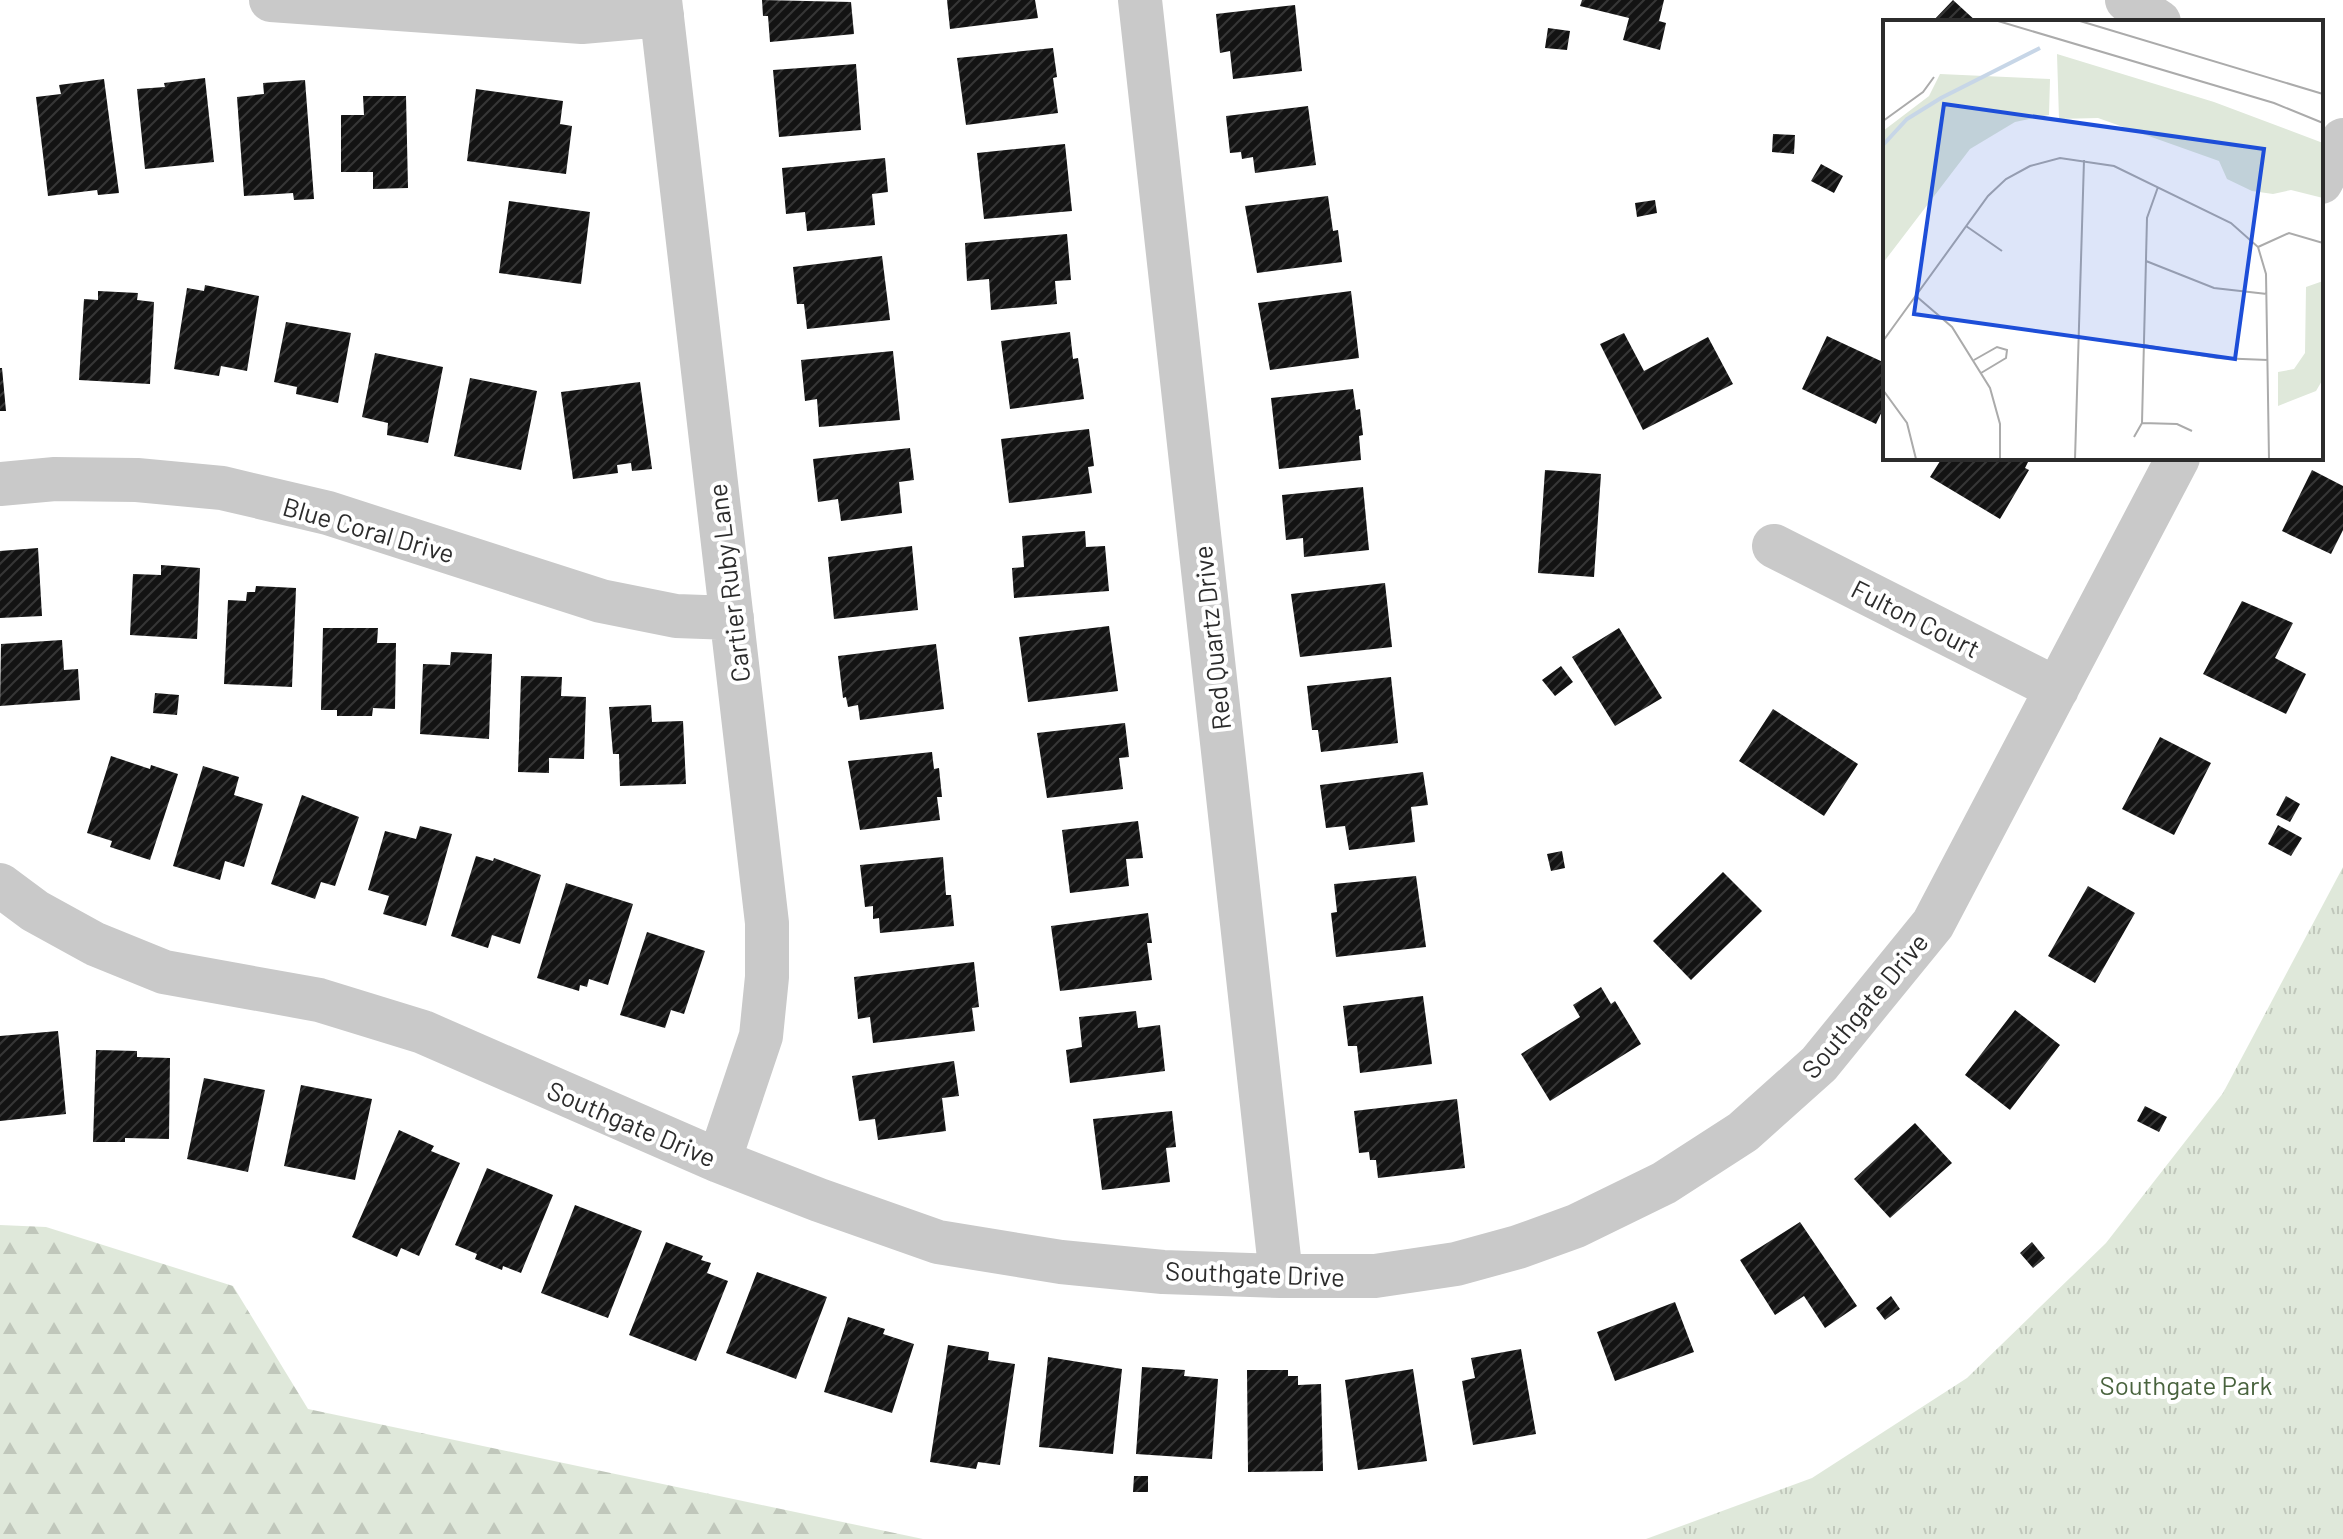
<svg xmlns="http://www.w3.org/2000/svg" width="2343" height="1539" font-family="Barlow,sans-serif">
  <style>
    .grass { fill: url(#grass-tufts) }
    .forest { fill: url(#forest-firs) }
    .building { fill: url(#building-hatch) }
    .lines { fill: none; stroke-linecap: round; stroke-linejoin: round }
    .minor { stroke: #c9c9c9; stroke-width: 44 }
    .labels { text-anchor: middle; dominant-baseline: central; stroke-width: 8; stroke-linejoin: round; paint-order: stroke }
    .street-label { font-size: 26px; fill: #2c2c2c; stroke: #fff }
    .park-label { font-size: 26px; fill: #49633e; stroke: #fff }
    .inset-river { fill: none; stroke: #c7d6e7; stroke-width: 4 }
    .inset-road { fill: none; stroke: #ababab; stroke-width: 2 }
    .view { fill: #1d4ed8; fill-opacity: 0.15; stroke: #1d4ed8; stroke-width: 4 }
    .inset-edge { fill: none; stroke: #2c2c2c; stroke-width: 4 }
  </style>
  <defs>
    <pattern id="grass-tufts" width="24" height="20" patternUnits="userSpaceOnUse" patternTransform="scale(2)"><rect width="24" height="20" fill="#dfe8da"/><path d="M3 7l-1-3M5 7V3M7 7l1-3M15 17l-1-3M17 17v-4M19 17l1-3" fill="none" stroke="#c0c7bb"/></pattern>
    <pattern id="forest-firs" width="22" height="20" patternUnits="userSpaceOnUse" patternTransform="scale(2)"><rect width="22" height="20" fill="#dfe8da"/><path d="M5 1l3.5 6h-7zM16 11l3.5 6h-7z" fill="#c0c7bb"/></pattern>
    <pattern id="building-hatch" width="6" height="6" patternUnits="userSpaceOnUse" patternTransform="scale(2)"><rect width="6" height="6" fill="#131313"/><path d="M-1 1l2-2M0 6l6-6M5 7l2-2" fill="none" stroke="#363636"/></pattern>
  </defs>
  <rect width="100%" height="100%" fill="#fff"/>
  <path class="grass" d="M2343 867V1539H1646L1812 1478 1967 1378 2106 1243 2223 1093Z"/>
  <path class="forest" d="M0 1225 46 1227 233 1286 308 1409 923 1539H0Z"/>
  <path class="building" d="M762 0 851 2 854 34 770 42 768 16H763Z
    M947 0H1035L1038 18 950 29Z
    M1582 0H1664L1659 21 1666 23 1660 50 1623 40 1629 18 1580 6Z
    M1953 0 1977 22H1932Z
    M1295 5 1302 71 1233 79 1230 51 1220 53 1216 14Z
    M1548 28 1570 31 1567 50 1545 48Z
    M1053 48 1057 77 1053 78 1058 113 966 125 957 58Z
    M856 64 861 130 779 137 773 70Z
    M205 78 214 162 145 169 137 89 165 87 164 83Z
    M104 79 119 193 98 195 97 190 48 196 36 97 61 94 59 85Z
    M305 80 314 199 294 200 293 193 244 196 237 97 264 94 263 83Z
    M476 89 563 101 560 124 572 126 566 174 467 161Z
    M363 96H406L408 188 373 189V172H341V115H364Z
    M1308 106 1316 165 1255 173 1253 157 1242 159 1241 152 1230 153 1226 116Z
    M1773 134 1795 135 1794 154 1772 152Z
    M1065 144 1072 211 984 219 977 153Z
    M885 158 888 192 872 194 875 225 807 231 805 212 786 214 782 168Z
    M1821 164 1843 176 1834 193 1811 181Z
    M1328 196 1333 231 1338 230 1342 262 1257 273 1245 206Z
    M1655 200 1657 213 1637 217 1635 203Z
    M509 201 590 212 581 284 499 273Z
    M1067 234 1071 280 1055 281 1057 304 991 310 989 279 967 281 965 243Z
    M882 256 890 320 807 329 804 304H797L793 267Z
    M205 285 259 296 247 371 221 366 219 376 174 369 187 288 204 291Z
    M98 291 138 293 137 300 154 302 150 384 79 380 84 299 98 300Z
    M1351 291 1359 358 1270 370 1258 303Z
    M286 322 351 333 338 403 296 394 297 387 274 382Z
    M1070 332 1073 359 1078 358 1084 399 1010 409 1001 341Z
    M1624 333 1644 371 1708 337 1733 384 1643 430 1600 344Z
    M1827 336 1885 363V405L1876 424 1802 389Z
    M893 351 900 420 819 427 817 399 805 401 801 360Z
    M375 353 443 367 428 443 387 435 388 423 362 417Z
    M0 368H2L6 411H0Z
    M470 378 537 391 521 470 454 456Z
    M640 382 652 469 632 471 631 463 617 465 618 473 573 479 561 392Z
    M1353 389 1356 410 1360 409 1363 435 1359 436 1361 460 1279 469 1271 398Z
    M1089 429 1094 466 1088 467 1092 493 1009 503 1001 439Z
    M910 448 914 480 899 482 902 513 841 521 838 499 818 502 813 459Z
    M1942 458H2030L2025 468 2029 470 2000 519 1930 477Z
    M1545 470 1601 474 1594 577 1538 573Z
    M2312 470 2343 486V530L2331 554 2282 531Z
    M1363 487 1369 550 1304 557 1303 538 1286 540 1282 495Z
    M1085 531 1086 547 1105 546 1109 591 1014 598 1012 568 1024 567 1022 536Z
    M912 546 918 610 834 619 828 557Z
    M38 548 42 616 0 618V551Z
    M161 565 200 568 197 639 130 635 133 574 161 575Z
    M1385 583 1392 647 1300 657 1291 594Z
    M256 586 296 588 292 687 224 684 228 600 246 601 247 592H255Z
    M2242 601 2293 623 2275 658 2306 674 2286 714 2203 674Z
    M1109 626 1118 691 1028 702 1019 637Z
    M323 628H378L377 643H396L395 709 373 708 372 716H337V710H321Z
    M1619 628 1662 698 1615 726 1572 657Z
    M62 640 64 670 78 669 80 700 0 706 1 644Z
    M936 644 944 709 860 720 858 705 848 707 846 697 843 698 838 656Z
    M451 652 492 654 489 739 420 734 423 664 450 665Z
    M1561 666 1573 682 1555 696 1542 680Z
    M521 676 562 677 561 696 586 697 584 759 549 758V773L518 772Z
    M1391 677 1398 743 1321 752 1318 730H1312L1307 686Z
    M155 693 179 695 177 715 153 713Z
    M651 705 652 722 683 721 686 784 620 786 619 754H613L609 707Z
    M1773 709 1858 764 1824 816 1739 761Z
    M1125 723 1129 757 1119 758 1123 789 1047 798 1037 733Z
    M2160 737 2211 763 2174 835 2122 809Z
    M932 752 934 769 939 768 942 797H937L940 820 860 830 848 761Z
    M111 756 150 769 151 765 178 774 150 860 110 847 112 841 87 833Z
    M203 766 239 777 234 795 263 804 244 867 225 861 220 880 173 866Z
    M1423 772 1428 805 1411 807 1415 842 1349 850 1345 826 1326 828 1320 785Z
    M302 795 359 817 335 886 321 882 315 899 271 884Z
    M2286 796 2300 804 2290 822 2276 815Z
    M1138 821 1143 858 1126 859 1129 886 1070 893 1062 830Z
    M2278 825 2302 838 2291 856 2268 844Z
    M420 826 452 834 426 926 383 914 389 896 368 890 385 831 416 839Z
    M1562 851 1565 868 1551 871 1547 854Z
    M476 856 493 861 494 858 541 875 520 944 492 935 488 948 451 936Z
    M943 857 946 895H951L954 926 880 933 879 918 873 919V906L865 907 860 865Z
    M1723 872 1762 911 1691 980 1653 941Z
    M1416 876 1426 947 1336 957 1331 913 1337 912 1334 884Z
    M566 883 633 904 608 985 589 979 587 987 580 985 579 991 537 978Z
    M2088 886 2135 913 2095 983 2048 956Z
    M1148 913 1152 943H1147L1152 980 1060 991 1051 926Z
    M647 932 705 951 684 1014 671 1010 665 1028 620 1015Z
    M974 962 979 1007 972 1008 975 1031 873 1043 870 1017 858 1019 854 977Z
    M1601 987 1611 1004 1615 1001 1641 1044 1550 1101 1521 1054 1580 1017 1573 1005Z
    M1423 996 1432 1064 1360 1073 1357 1046H1348L1343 1006Z
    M2015 1010 2060 1045 2010 1110 1965 1075Z
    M1136 1011 1138 1028 1160 1025 1165 1071 1070 1083 1066 1050 1082 1047 1079 1017Z
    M58 1031 66 1114 0 1121V1036Z
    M96 1050 137 1051V1057L170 1058 169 1139 125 1138V1142H93Z
    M954 1061 959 1096 942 1098 946 1131 878 1140 875 1119 859 1121 852 1076Z
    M204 1078 265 1090 248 1172 187 1159Z
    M301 1085 372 1099 355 1180 284 1166Z
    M1457 1099 1465 1168 1378 1178 1376 1160H1370L1369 1152 1359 1153 1354 1111Z
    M2145 1106 2167 1117 2159 1132 2137 1121Z
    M1172 1111 1176 1147 1166 1148 1170 1182 1102 1190 1093 1119Z
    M1915 1123 1952 1163 1890 1218 1854 1179Z
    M399 1130 434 1146 431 1151 460 1163 419 1256 401 1248 397 1257 352 1237Z
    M487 1168 553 1195 521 1273 503 1266 502 1270 475 1259 477 1254 455 1245Z
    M575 1205 642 1231 608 1318 541 1293Z
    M1800 1222 1857 1306 1825 1328 1804 1296 1775 1315 1740 1260Z
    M666 1242 703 1256 701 1260 711 1263 707 1273 728 1281 696 1361 629 1335Z
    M2032 1242 2045 1258 2033 1268 2020 1253Z
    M757 1272 827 1297 796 1379 726 1353Z
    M1891 1296 1900 1309 1885 1320 1876 1308Z
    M1675 1302 1694 1352 1615 1381 1597 1332Z
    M848 1317 885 1329 883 1334 914 1344 892 1413 824 1392Z
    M948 1345 989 1352 988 1360 1015 1364 1000 1465 978 1462 976 1469 930 1462Z
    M1521 1349 1536 1434 1473 1445 1462 1381 1475 1378 1471 1358Z
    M1048 1357 1122 1369 1113 1454 1039 1447Z
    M1142 1367 1185 1370 1184 1376 1218 1379 1212 1459 1136 1454Z
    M1413 1369 1427 1461 1358 1470 1345 1380Z
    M1247 1370H1288V1376H1298V1385L1321 1384 1323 1471 1248 1472Z
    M1134 1476H1148V1492H1133Z"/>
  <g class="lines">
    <path class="minor" d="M271 0 582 22 662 15
      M660 0 767 923V977L761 1036 719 1161
      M1140 0 1281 1276
      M2127 0 2159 22
      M2321 182 2343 140
      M0 484 55 479 137 480 222 488 328 513 601 601 676 616 732 618
      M1774 546 2057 689
      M0 885 35 911 95 944 164 972 319 1000 423 1032 719 1161 819 1200 938 1242 1061 1262 1163 1272 1281 1276H1375L1456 1264 1518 1247 1576 1226 1664 1183 1743 1132 1819 1064 1933 924 2178 458"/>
  </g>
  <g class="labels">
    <g class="street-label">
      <text transform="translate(369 529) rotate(16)">Blue Coral Drive</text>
      <text transform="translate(728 583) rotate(-97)">Cartier Ruby Lane</text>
      <text transform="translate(1916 618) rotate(27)">Fulton Court</text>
      <text transform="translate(1211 638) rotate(-96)">Red Quartz Drive</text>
      <text transform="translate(1864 1005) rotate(-50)">Southgate Drive</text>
      <text transform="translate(632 1123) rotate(23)">Southgate Drive</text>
      <text transform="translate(1255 1273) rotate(2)">Southgate Drive</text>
    </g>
    <g class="park-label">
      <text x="2186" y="1384">Southgate Park</text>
    </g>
  </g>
  <g transform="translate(1883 20)">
    <rect width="440" height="440" fill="#fff"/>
    <path d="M57 54 167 59 166 95 132 102 87 129 0 243V111L46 76Z" fill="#dfe8da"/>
    <path d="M174 34 331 82 440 123V178L408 170 390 174 369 171 344 159 336 141 215 98 176 99ZM440 261V359L433 371 395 386V352L411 349 422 333 423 267Z" fill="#dfe8da"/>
    <path class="inset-river" d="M0 125 24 99 58 78 157 28"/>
    <path class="inset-road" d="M115 1 391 83 440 103M197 1 440 74M0 101 40 72 51 57M83 206 119 231M375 227 406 213 440 223M263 241 331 268 384 274M33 276 69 307 107 368 117 404V439M0 321 105 176 123 159 147 146 177 138 231 146 348 203 375 227 383 254 386 439M261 325 334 338 385 340M91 340 114 327 124 330 123 338 98 353M0 370 24 403 33 439M259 403 294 404 309 411M251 417 259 403 264 198 275 167M192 439 201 140"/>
    <path class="view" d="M61 84 381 129 352 339 31 294Z"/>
    <rect width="440" height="440" class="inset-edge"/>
  </g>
</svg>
